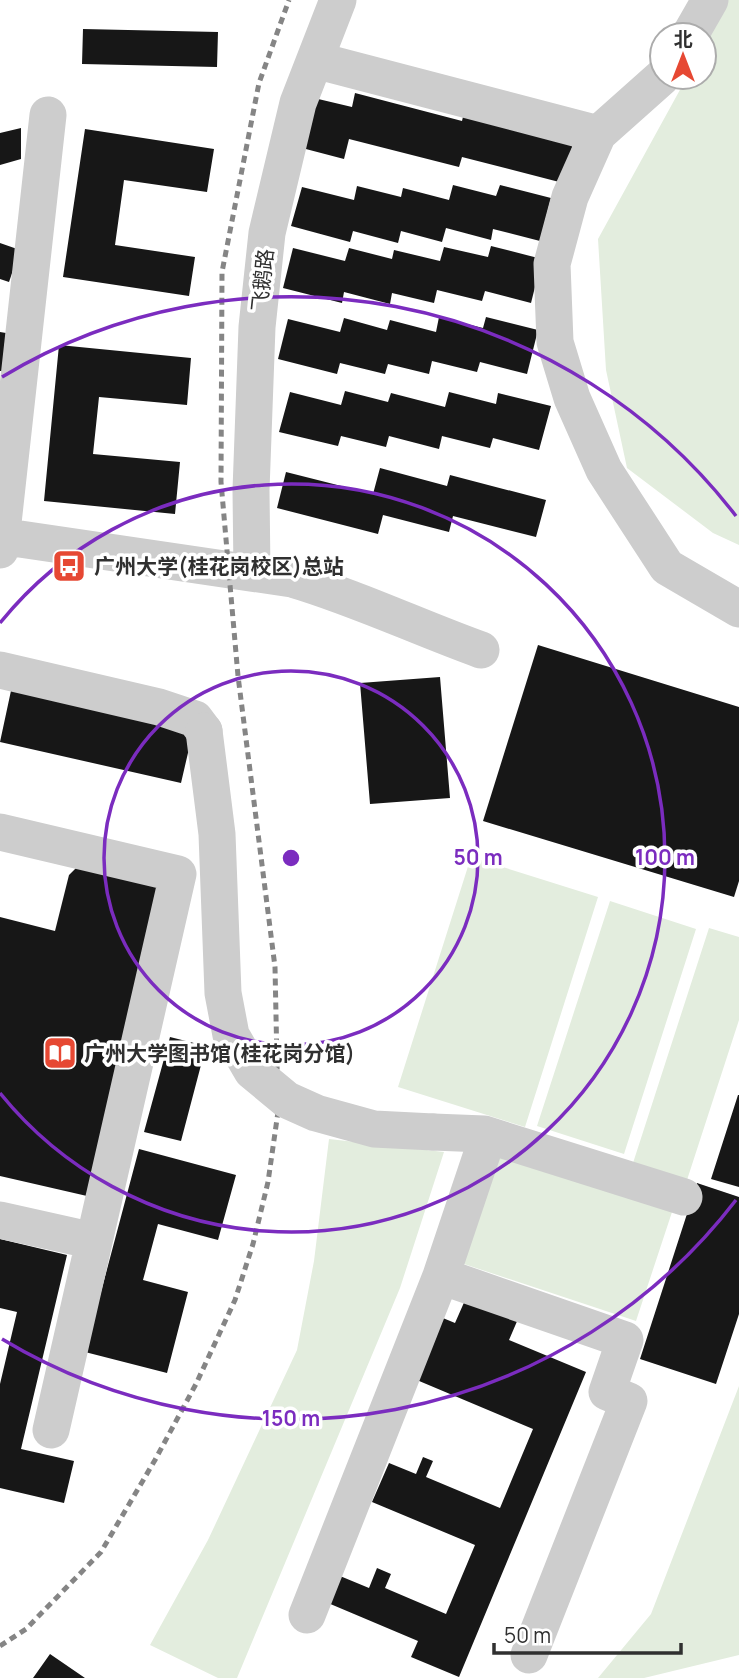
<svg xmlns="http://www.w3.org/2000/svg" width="739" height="1678" font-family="Manrope,'Noto Sans SC',sans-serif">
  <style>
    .green { fill: #e3edde }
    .building { fill: #171717 }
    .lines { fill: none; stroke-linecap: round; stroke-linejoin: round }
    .minor { stroke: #cdcdcd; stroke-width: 37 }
    .rail { stroke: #858585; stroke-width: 5; stroke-dasharray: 7 5; stroke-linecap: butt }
    .minor-bridge { stroke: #cdcdcd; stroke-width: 37 }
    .ring { fill: none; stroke: #7b2cbf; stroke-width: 3.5 }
    .labels { text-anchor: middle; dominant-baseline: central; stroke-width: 7; stroke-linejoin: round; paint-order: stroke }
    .street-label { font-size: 21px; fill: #303030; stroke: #fff }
    .poi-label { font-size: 21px; font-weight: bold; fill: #303030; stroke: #fff; text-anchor: start }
    .centre { fill: #7b2cbf; stroke: #fff; stroke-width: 3.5 }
    .ring-label { font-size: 21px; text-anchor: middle; font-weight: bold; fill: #7b2cbf; stroke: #fff; stroke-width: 7; stroke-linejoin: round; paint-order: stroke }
  </style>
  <rect width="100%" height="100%" fill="#fff"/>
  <path class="green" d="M723 0H739V545L713 533 627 468 606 370 598 239 687 77H704V41Z
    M471 857 598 897 525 1127 398 1087Z
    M610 901 696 929 624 1154 537 1126Z
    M709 928 739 937V1020L687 1180 633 1163Z
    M329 1139 444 1152 400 1288 237 1678H218L150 1645 208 1540 297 1350 314 1261Z
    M500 1148 674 1206 636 1321 461 1263Z
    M739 1386V1655L644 1678H598L651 1614Z"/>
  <path class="building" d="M83 29 218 32 217 67 82 64Z
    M355 93 462 121 465 108 575 136 563 183 462 157 459 167 349 139 344 159 302 148 314 98 352 107Z
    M21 128V159L0 165V133Z
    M85 129 214 149 207 192 124 180 115 245 195 257 189 296 63 277Z
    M453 185 496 196 500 185 551 198 540 241 493 229 491 240 446 228 442 242 401 231 398 243 353 231 350 242 291 226 302 187 354 200 357 186 401 197 403 188 449 200Z
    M0 243 20 250 9 282 0 279Z
    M491 246 542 259 531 303 485 291 482 301 437 290 434 303 392 293 390 304 344 292 342 303 283 288 293 248 345 261 349 248 392 259 394 250 440 261 444 247 488 257Z
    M439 317 483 328 486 317 538 330 527 374 480 362 477 372 432 361 429 374 388 364 385 374 340 363 337 374 278 359 288 319 340 332 344 318 387 330 390 320 436 332Z
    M0 332 6 333 2 371H0Z
    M59 345 191 358 187 405 99 397 93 454 180 462 175 514 44 501Z
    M345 391 388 402 391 393 445 407 449 392 496 404 498 393 551 406 539 450 493 438 490 448 442 436 439 449 389 436 386 447 341 436 338 446 279 432 290 392 341 405Z
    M380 468 447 486 450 475 546 500 536 537 453 516 449 532 383 515 378 534 277 508 286 472 373 494Z
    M538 645 739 707V881L734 897 483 821Z
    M440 677 450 798 370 804 360 683Z
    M12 686 194 727 181 783 0 742Z
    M78 866 161 876 87 1196 0 1176V917L55 931 69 875Z
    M170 1037 206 1046 181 1141 144 1132Z
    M738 1095H739V1187L711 1179Z
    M139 1149 236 1175 218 1240 158 1224 143 1280 188 1292 167 1373 85 1352Z
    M697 1183 739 1197V1314L716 1384 640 1359Z
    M0 1239 67 1255 21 1449 74 1461 64 1503 0 1488V1384L17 1312 0 1308Z
    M466 1298 518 1319 509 1340 586 1372 459 1677 411 1657 418 1641 328 1603 340 1576 369 1588 377 1568 391 1574 385 1588 446 1614 475 1545 372 1502 389 1463 416 1474 423 1457 433 1461 426 1477 500 1508 533 1429 412 1378 438 1316 455 1323Z
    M50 1654 85 1678H33Z"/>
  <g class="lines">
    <path class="minor" d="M690 35 710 0
      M315 60 598 134
      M662 77 598 134 570 197 552 264 555 342 572 398 604 470 667 567 739 609
      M0 536 292 579C357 598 417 627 481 650
      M0 550 48 115
      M252 572 251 490 257 327 267 233 298 103 338 0
      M0 670 159 707 195 719 204 731
      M0 832 178 874 51 1430
      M433 1132 484 1134 684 1197
      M488 1136 441 1276 625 1340 607 1392 629 1401 529 1655
      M0 1220 94 1241
      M307 1615 441 1276"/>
    <path class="rail" d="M0 1646 26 1629 101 1552 155 1460 196 1384 235 1300 253 1244 268 1182 278 1112 275 967 238 676 221 482 222 272 259 83 289 0"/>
    <path class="minor-bridge" d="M204 731 217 834 223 993 231 1035 252 1071 287 1100 316 1113 374 1129 433 1132"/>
  </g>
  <g class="ring">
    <circle cx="291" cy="858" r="187"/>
    <path d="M0 623A374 374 0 1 1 0 1093"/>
    <path d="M736 1200A561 561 0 0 1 2 1339M2 377A561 561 0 0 1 736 516"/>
  </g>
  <defs>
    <symbol id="bus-square" viewBox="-11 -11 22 22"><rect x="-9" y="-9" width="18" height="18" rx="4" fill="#e64833" stroke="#fff"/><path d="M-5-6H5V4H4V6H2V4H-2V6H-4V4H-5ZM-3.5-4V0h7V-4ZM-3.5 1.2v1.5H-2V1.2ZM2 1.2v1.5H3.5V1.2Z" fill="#fff"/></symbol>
    <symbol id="library-square" viewBox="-11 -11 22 22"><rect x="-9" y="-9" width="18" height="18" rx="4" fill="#e64833" stroke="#fff"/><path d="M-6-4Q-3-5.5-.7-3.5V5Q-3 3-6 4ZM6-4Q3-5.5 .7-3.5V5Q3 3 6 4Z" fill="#fff"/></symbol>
  </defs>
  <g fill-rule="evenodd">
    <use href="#bus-square" x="50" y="547" width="38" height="38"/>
    <use href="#library-square" x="41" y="1034" width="38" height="38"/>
  </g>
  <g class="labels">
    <g class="street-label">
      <text transform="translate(262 280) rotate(-84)">飞鹅路</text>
    </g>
    <g class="poi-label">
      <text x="94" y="566">广州大学(桂花岗校区)总站</text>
      <text x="84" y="1053">广州大学图书馆(桂花岗分馆)</text>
    </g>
  </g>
  <circle cx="291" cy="858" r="10" class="centre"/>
  <g class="ring-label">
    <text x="478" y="865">50 m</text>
    <text x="665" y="865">100 m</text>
    <text x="291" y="1426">150 m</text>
  </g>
  <g transform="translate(683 56)"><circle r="33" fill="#ffffff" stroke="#acacac" stroke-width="2"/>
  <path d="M0-5L12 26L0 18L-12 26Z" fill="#e64833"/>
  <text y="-10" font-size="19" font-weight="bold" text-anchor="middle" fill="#303030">北</text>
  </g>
  <path d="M494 1643v10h187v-10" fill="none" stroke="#303030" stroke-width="3.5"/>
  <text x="504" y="1643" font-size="21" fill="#303030" stroke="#ffffff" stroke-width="5" paint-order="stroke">50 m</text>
</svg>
